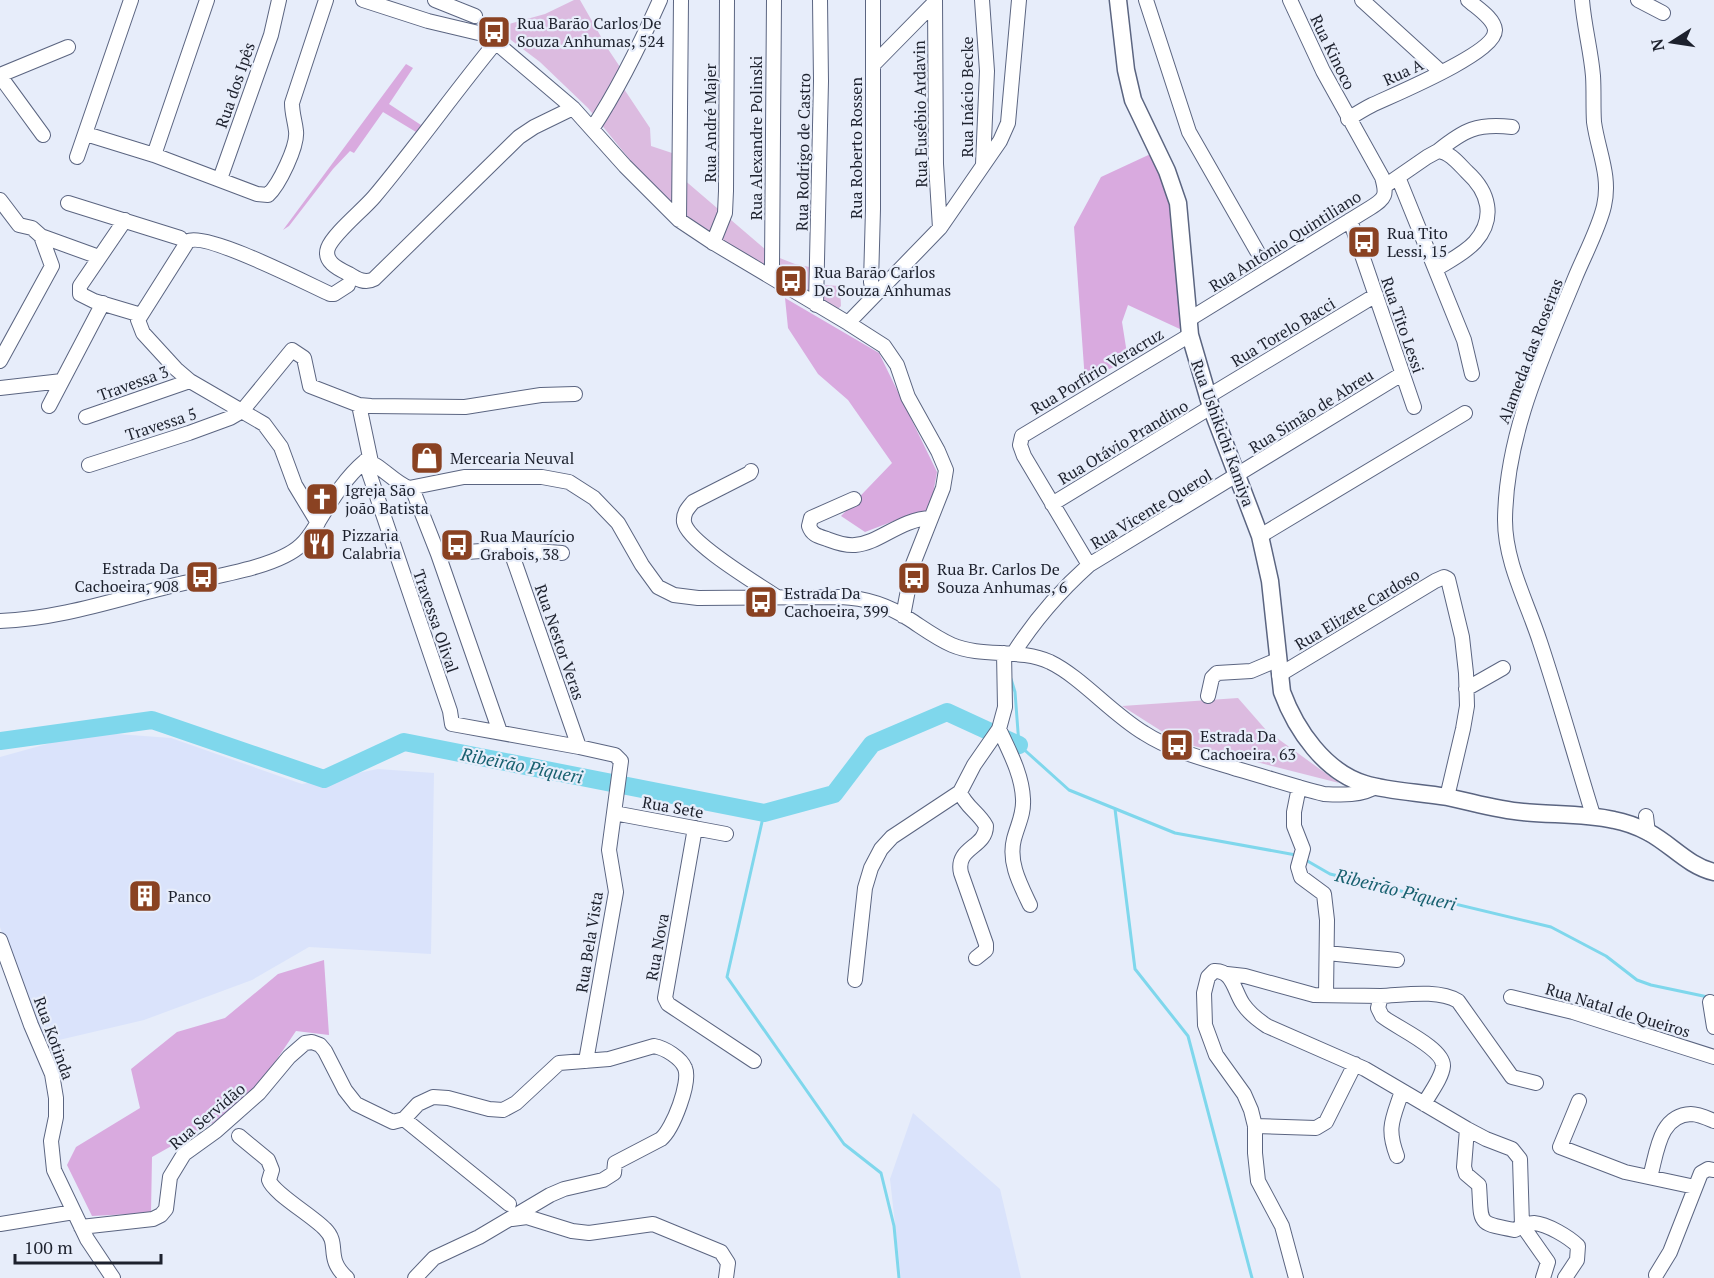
<svg xmlns="http://www.w3.org/2000/svg" width="1714" height="1278" font-family="'PT Serif',serif">
  <style>
    .built { fill: #dae3fb }
    .green { fill: #dcbbe0 }
    .forest { fill: #d9aadf }
    .lines { fill: none; stroke-linecap: round; stroke-linejoin: round }
    .stream { stroke: #7fd7ec; stroke-width: 3 }
    .river { stroke: #7fd7ec; stroke-width: 18 }
    .minor-casing { stroke: #5b6581; stroke-width: 16 }
    .major-casing { stroke: #5b6581; stroke-width: 19 }
    .minor { stroke: #fff; stroke-width: 14 }
    .major { stroke: #fff; stroke-width: 16 }
    .labels { text-anchor: middle; dominant-baseline: central; stroke-width: 4.5; stroke-linejoin: round; paint-order: stroke }
    .poi-label { font-size: 16px; fill: #1d212d; stroke: #e7edfa; text-anchor: start }
    .street-label { font-size: 16px; fill: #1d212d; stroke: #e7edfa }
    .water-label { font-size: 18px; font-style: italic; fill: #17606f; stroke: #e7edfa }
  </style>
  <rect width="100%" height="100%" fill="#e7edfa"/>
  <path class="built" d="M90 732 171 738 302 784 378 769 434 773 431 954 309 947 252 980 144 1020 42 1044 0 927V757Z
    M913 1113 1000 1189 1021 1278H901L890 1179Z"/>
  <path class="green" d="M574 0H580L608 49 622 70 610 102 624 89 650 128 651 146 675 154 682 178 772 255 795 264 814 268 824 285 840 286 841 306 837 310 678 216 630 160 588 108 540 62 495 28 545 14Z
    M1238 698 1266 730 1339 783 1190 745 1166 734 1122 706Z"/>
  <path class="forest" d="M406 64 413 68 389 104 421 125 416 132 383 112 354 153 350 151 333 169 289 226 283 230Z
    M1157 151 1174 212 1182 330 1128 305 1122 322 1128 360 1085 381 1074 227 1101 177Z
    M785 298 879 353 937 472 930 511 899 519 865 532 841 516 892 463 848 400 818 374 788 328Z
    M324 960 329 1035 296 1031 258 1087 214 1122 152 1157 151 1213 92 1216 67 1165 76 1147 140 1108 131 1069 177 1032 225 1018 278 974Z"/>
  <g class="lines">
    <path class="stream" d="M1011 679 1015 692 1019 745 1069 790 1175 833 1296 855
      M1115 809 1135 969 1188 1036 1252 1278
      M764 813 727 977 844 1144 881 1173 894 1226 899 1278
      M1304 859 1330 874 1551 927 1606 956 1637 980 1651 985 1708 997"/>
    <path class="river" d="M0 741 152 720 324 779 404 742 764 813 834 794 872 744 947 712 1019 745"/>
    <defs>
      <path id="minor" d="M363 0 428 21 487 35 573 108 625 166 679 220 712 242 848 323 884 346 897 365 908 397 938 451 946 470 943 488 913 564 903 616
        M435 0 475 16
        M873 0V209L871 282 874 296
        M935 0 936 164 940 228
        M982 0 987 71 983 164
        M1146 0 1189 132 1257 251
        M1362 0 1441 72
        M1582 0C1584 26 1591 51 1593 76 1594 91 1593 107 1594 122 1598 151 1611 176 1604 206 1599 228 1584 256 1575 278 1543 356 1506 433 1505 520 1505 562 1527 602 1540 642 1559 699 1575 757 1593 815
        M1638 0 1663 13
        M496 42C454 93 416 147 374 197 363 210 333 234 328 248 323 262 339 269 349 274 357 279 365 284 374 279L519 137 534 127 573 108
        M873 65 935 2
        M0 75 68 47
        M0 76 43 135
        M1348 119C1356 114 1364 109 1372 105 1393 95 1496 53 1495 30 1494 18 1477 8 1468 0
        M592 129C619 88 640 45 660 0
        M86 134 154 155 257 194 268 195C279 185 298 146 296 131 295 121 292 114 292 103L326 0
        M1438 151C1464 130 1477 123 1512 127
        M154 155 207 0
        M77 157 131 0
        M1398 177 1464 340 1472 374
        M220 179 271 35 279 0
        M1385 186 1427 157 1438 151C1450 152 1459 164 1467 172 1489 192 1496 218 1475 242 1465 253 1449 261 1436 269
        M0 200 19 225 32 228 41 236 52 266 0 361
        M68 203 180 238
        M125 220 80 286V294L94 301 141 315
        M679 220 681 0
        M1350 220 1414 407
        M41 236 99 257
        M713 243 725 213 726 191 727 0
        M770 276 772 266 774 0
        M816 305 821 81 820 0
        M1188 320 1370 208C1386 198 1387 195 1382 177L1323 71 1290 0
        M848 323 940 228 1000 141 1008 123 1019 0
        M0 388 62 381
        M1207 397 1376 295
        M359 405 371 462
        M49 406 103 303
        M86 417 190 381
        M365 461C378 462 394 483 409 488L464 477H542L569 482 594 498 618 523 642 565 658 587 674 595 698 598 841 597C865 598 889 606 909 619 923 628 936 638 952 645 983 658 1019 648 1050 662 1081 677 1112 714 1144 733 1172 751 1205 759 1237 769 1266 777 1295 787 1324 794 1341 795 1362 796 1377 786
        M365 461 450 711 452 724 579 747 615 755 621 761 609 850 616 892 586 1061
        M89 465 189 433 230 418 242 411 292 350 304 358 310 386 359 405 371 406 465 407 541 395 575 394
        M751 471 750 473 693 502C688 508 683 513 684 522 688 543 758 584 777 597
        M412 488 438 554 500 732
        M854 499 811 518 809 526C812 535 818 536 827 539 835 542 845 546 855 545 880 543 900 519 931 518
        M1052 504 1211 407
        M318 523 295 485 281 447 264 424 190 381 176 369 143 333 138 320 188 241C207 232 306 283 330 294H334L348 285
        M1260 536 1465 413
        M510 549 579 747
        M438 554 510 549 562 553
        M1089 565 1024 456 1020 445 1022 436 1190 335
        M0 621C60 619 117 599 175 585 209 577 277 568 301 545 309 538 314 528 320 519 333 498 346 477 365 461
        M1013 654C1034 621 1060 591 1089 565L1402 374
        M1279 675 1435 581 1444 577 1448 579 1462 637 1466 673 1467 706 1463 729 1447 797
        M1466 689 1503 668
        M1208 696 1212 678 1217 673 1251 671 1277 660
        M999 729C1009 751 1022 774 1023 799 1024 814 1018 824 1014 839 1008 862 1020 884 1030 905
        M1299 787 1294 812V826L1303 849 1298 867 1301 877 1324 894 1327 920 1326 995
        M960 792C965 806 979 813 986 826 986 848 955 847 961 873L986 944V950L976 958
        M614 813 726 834
        M1646 816 1648 833
        M695 828 665 998 668 1004 674 1008 754 1061
        M0 940 31 1025 52 1074 56 1098V1117L51 1141 54 1170 87 1239 113 1278
        M1327 953 1397 960
        M1227 974 1245 976 1314 995 1381 996 1378 1008 1382 1016C1395 1027 1444 1048 1443 1066 1442 1078 1430 1093 1424 1104
        M855 980 865 888 871 868 881 849 892 837 960 792 974 765 999 729 1005 707 1004 653
        M1381 996C1404 995 1438 989 1458 1001L1512 1077 1536 1083
        M1511 997 1573 1012 1714 1057
        M1710 1002 1714 1027
        M1579 1101 1560 1147 1625 1172 1695 1187
        M404 1119 509 1204
        M1255 1126 1316 1128 1326 1122 1355 1064
        M1467 1129 1464 1167 1466 1174 1479 1185C1482 1223 1475 1223 1515 1230 1520 1227 1527 1223 1534 1223 1547 1224 1569 1237 1578 1246L1577 1260 1565 1278
        M239 1136 268 1160 272 1170 269 1180C273 1193 313 1216 325 1229 341 1245 324 1257 347 1278
        M1397 1156C1386 1127 1393 1119 1402 1091
        M1650 1177C1657 1153 1659 1115 1691 1114 1698 1114 1707 1118 1714 1121
        M512 1219 527 1217 572 1231 589 1233 653 1224 721 1252 728 1263 726 1278
        M0 1224 74 1212
        M81 1227 153 1219 161 1215 166 1209 170 1177 184 1154 216 1131 259 1093 289 1057 305 1043 312 1042 320 1045 325 1051 345 1090 356 1104 393 1122 404 1119 418 1104 433 1097 448 1098 489 1109 503 1110 516 1103 559 1063 609 1059 654 1046C665 1048 681 1058 685 1068 691 1082 673 1129 661 1139L615 1163 614 1173 603 1180 564 1189 550 1195 479 1237 434 1258 415 1278
        M1656 1275 1670 1252 1701 1173 1708 1169 1714 1170
        M1296 1278 1282 1226 1258 1181 1255 1153V1126L1251 1110 1244 1094 1216 1055 1205 1025 1204 993 1208 977 1214 971C1233 970 1234 991 1243 1004 1249 1013 1258 1020 1267 1026L1365 1069 1467 1129 1486 1139 1512 1149 1520 1159 1522 1225 1548 1262 1543 1278"/>
      <path id="major" d="M1118 0 1126 70 1133 100 1167 171 1178 203 1190 335 1211 407 1260 536 1270 581 1282 692C1296 730 1325 772 1365 784 1392 792 1420 792 1447 797 1472 802 1497 810 1523 812 1553 815 1584 813 1614 820 1625 822 1638 827 1648 832 1671 844 1688 866 1714 872"/>
    </defs>
    <use href="#minor" class="minor-casing"/>
    <use href="#major" class="major-casing"/>
    <use href="#minor" class="minor"/>
    <use href="#major" class="major"/>
  </g>
  <defs>
    <symbol id="bus-square" viewBox="-11 -11 22 22"><rect x="-9" y="-9" width="18" height="18" rx="4" fill="#8a4222" stroke="#e7edfa"/><path d="M-5-6H5V4H4V6H2V4H-2V6H-4V4H-5ZM-3.5-4V0h7V-4ZM-3.5 1.2v1.5H-2V1.2ZM2 1.2v1.5H3.5V1.2Z" fill="#fff"/></symbol>
    <symbol id="shop-square" viewBox="-11 -11 22 22"><rect x="-9" y="-9" width="18" height="18" rx="4" fill="#8a4222" stroke="#e7edfa"/><path d="M-5-2.5h2.3a2.7 3.5 0 0 1 5.4 0H5L5.5 6h-11ZM-1.5-2.5h3a1.5 2.3 0 0 0-3 0Z" fill="#fff"/></symbol>
    <symbol id="church-square" viewBox="-11 -11 22 22"><rect x="-9" y="-9" width="18" height="18" rx="4" fill="#8a4222" stroke="#e7edfa"/><path d="M-1.2-6h2.4v3.5h3.3v2.4h-3.3V6h-2.4V-.1h-3.3v-2.4h3.3Z" fill="#fff"/></symbol>
    <symbol id="restaurant-square" viewBox="-11 -11 22 22"><rect x="-9" y="-9" width="18" height="18" rx="4" fill="#8a4222" stroke="#e7edfa"/><path d="M-5-6h1v4h1v-4h1v4h1v-4h1v5L-1.5 .5V6h-2V.5L-5-1ZM5-6V6H3V1.5H1.5Q1.5-4 5-6Z" fill="#fff"/></symbol>
    <symbol id="building-square" viewBox="-11 -11 22 22"><rect x="-9" y="-9" width="18" height="18" rx="4" fill="#8a4222" stroke="#e7edfa"/><path d="M-4-6H4V6H1V3H-1V6H-4ZM-2.5-4.3h1.7v1.8h-1.7ZM.8-4.3h1.7v1.8H.8ZM-2.5-1h1.7V.8h-1.7ZM.8-1h1.7V.8H.8Z" fill="#fff"/></symbol>
  </defs>
  <g fill-rule="evenodd">
    <use href="#bus-square" x="475" y="13" width="38" height="38"/>
    <use href="#bus-square" x="1345" y="223" width="38" height="38"/>
    <use href="#bus-square" x="772" y="262" width="38" height="38"/>
    <use href="#shop-square" x="408" y="439" width="38" height="38"/>
    <use href="#church-square" x="303" y="480" width="38" height="38"/>
    <use href="#restaurant-square" x="300" y="525" width="38" height="38"/>
    <use href="#bus-square" x="438" y="526" width="38" height="38"/>
    <use href="#bus-square" x="183" y="558" width="38" height="38"/>
    <use href="#bus-square" x="895" y="559" width="38" height="38"/>
    <use href="#bus-square" x="742" y="583" width="38" height="38"/>
    <use href="#bus-square" x="1158" y="726" width="38" height="38"/>
    <use href="#building-square" x="126" y="877" width="38" height="38"/>
  </g>
  <g class="labels">
    <g class="poi-label">
      <text x="517" y="23">Rua Barão Carlos De<tspan x="517" dy="18">Souza Anhumas, 524</tspan></text>
      <text x="1387" y="233">Rua Tito<tspan x="1387" dy="18">Lessi, 15</tspan></text>
      <text x="814" y="272">Rua Barão Carlos<tspan x="814" dy="18">De Souza Anhumas</tspan></text>
      <text x="450" y="458">Mercearia Neuval</text>
      <text x="345" y="490">Igreja São<tspan x="345" dy="18">joão Batista</tspan></text>
      <text x="342" y="535">Pizzaria<tspan x="342" dy="18">Calabria</tspan></text>
      <text x="480" y="536">Rua Maurício<tspan x="480" dy="18">Grabois, 38</tspan></text>
      <text x="179" y="568" text-anchor="end">Estrada Da<tspan x="179" dy="18">Cachoeira, 908</tspan></text>
      <text x="937" y="569">Rua Br. Carlos De<tspan x="937" dy="18">Souza Anhumas, 6</tspan></text>
      <text x="784" y="593">Estrada Da<tspan x="784" dy="18">Cachoeira, 399</tspan></text>
      <text x="1200" y="736">Estrada Da<tspan x="1200" dy="18">Cachoeira, 63</tspan></text>
      <text x="168" y="896">Panco</text>
    </g>
    <g class="street-label">
      <text transform="translate(1333 52) rotate(64)">Rua Kinoco</text>
      <text transform="translate(1403 72) rotate(-25)">Rua A</text>
      <text transform="translate(235 85) rotate(-71)">Rua dos Ipês</text>
      <text transform="translate(967 97) rotate(-90)">Rua Inácio Becke</text>
      <text transform="translate(920 114) rotate(-91)">Rua Eusébio Ardavin</text>
      <text transform="translate(710 123) rotate(-90)">Rua André Majer</text>
      <text transform="translate(756 138) rotate(-90)">Rua Alexandre Polinski</text>
      <text transform="translate(856 148) rotate(-90)">Rua Roberto Rossen</text>
      <text transform="translate(803 152) rotate(-89)">Rua Rodrigo de Castro</text>
      <text transform="translate(1285 241) rotate(-32)">Rua Antônio Quintiliano</text>
      <text transform="translate(1403 325) rotate(71)">Rua Tito Lessi</text>
      <text transform="translate(1283 332) rotate(-31)">Rua Torelo Bacci</text>
      <text transform="translate(1530 351) rotate(-69)">Alameda das Roseiras</text>
      <text transform="translate(1097 371) rotate(-31)">Rua Porfírio Veracruz</text>
      <text transform="translate(133 383) rotate(-20)">Travessa 3</text>
      <text transform="translate(1311 411) rotate(-32)">Rua Simão de Abreu</text>
      <text transform="translate(161 424) rotate(-18)">Travessa 5</text>
      <text transform="translate(1223 433) rotate(70)">Rua Ushikichi Kamiya</text>
      <text transform="translate(1123 442) rotate(-31)">Rua Otávio Prandino</text>
      <text transform="translate(1151 509) rotate(-31)">Rua Vicente Querol</text>
      <text transform="translate(1357 609) rotate(-31)">Rua Elizete Cardoso</text>
      <text transform="translate(436 621) rotate(71)">Travessa Olival</text>
      <text transform="translate(560 642) rotate(71)">Rua Nestor Veras</text>
      <text transform="translate(673 807) rotate(10)">Rua Sete</text>
      <text transform="translate(589 942) rotate(-81)">Rua Bela Vista</text>
      <text transform="translate(657 947) rotate(-80)">Rua Nova</text>
      <text transform="translate(1618 1010) rotate(17)">Rua Natal de Queiros</text>
      <text transform="translate(54 1038) rotate(70)">Rua Kotinda</text>
      <text transform="translate(207 1116) rotate(-40)">Rua Servidão</text>
    </g>
    <g class="water-label">
      <text transform="translate(522 765) rotate(11)">Ribeirão Piqueri</text>
      <text transform="translate(1396 889) rotate(14)">Ribeirão Piqueri</text>
    </g>
  </g>
  <g transform="translate(1672 42) rotate(258)" stroke="#e7edfa" stroke-width="4.5" paint-order="stroke">
  <path d="M0-4.5L10 22L0 15L-10 22Z" fill="#1d212d"/>
  <text y="-9" font-size="16" font-weight="bold" text-anchor="middle" fill="#1d212d">N</text>
  </g>
  <path d="M15 1254v9h146v-9" fill="none" stroke="#1d212d" stroke-width="3"/>
  <text x="24" y="1254" font-size="18" fill="#1d212d" stroke="#e7edfa" stroke-width="4.5" paint-order="stroke">100 m</text>
</svg>
